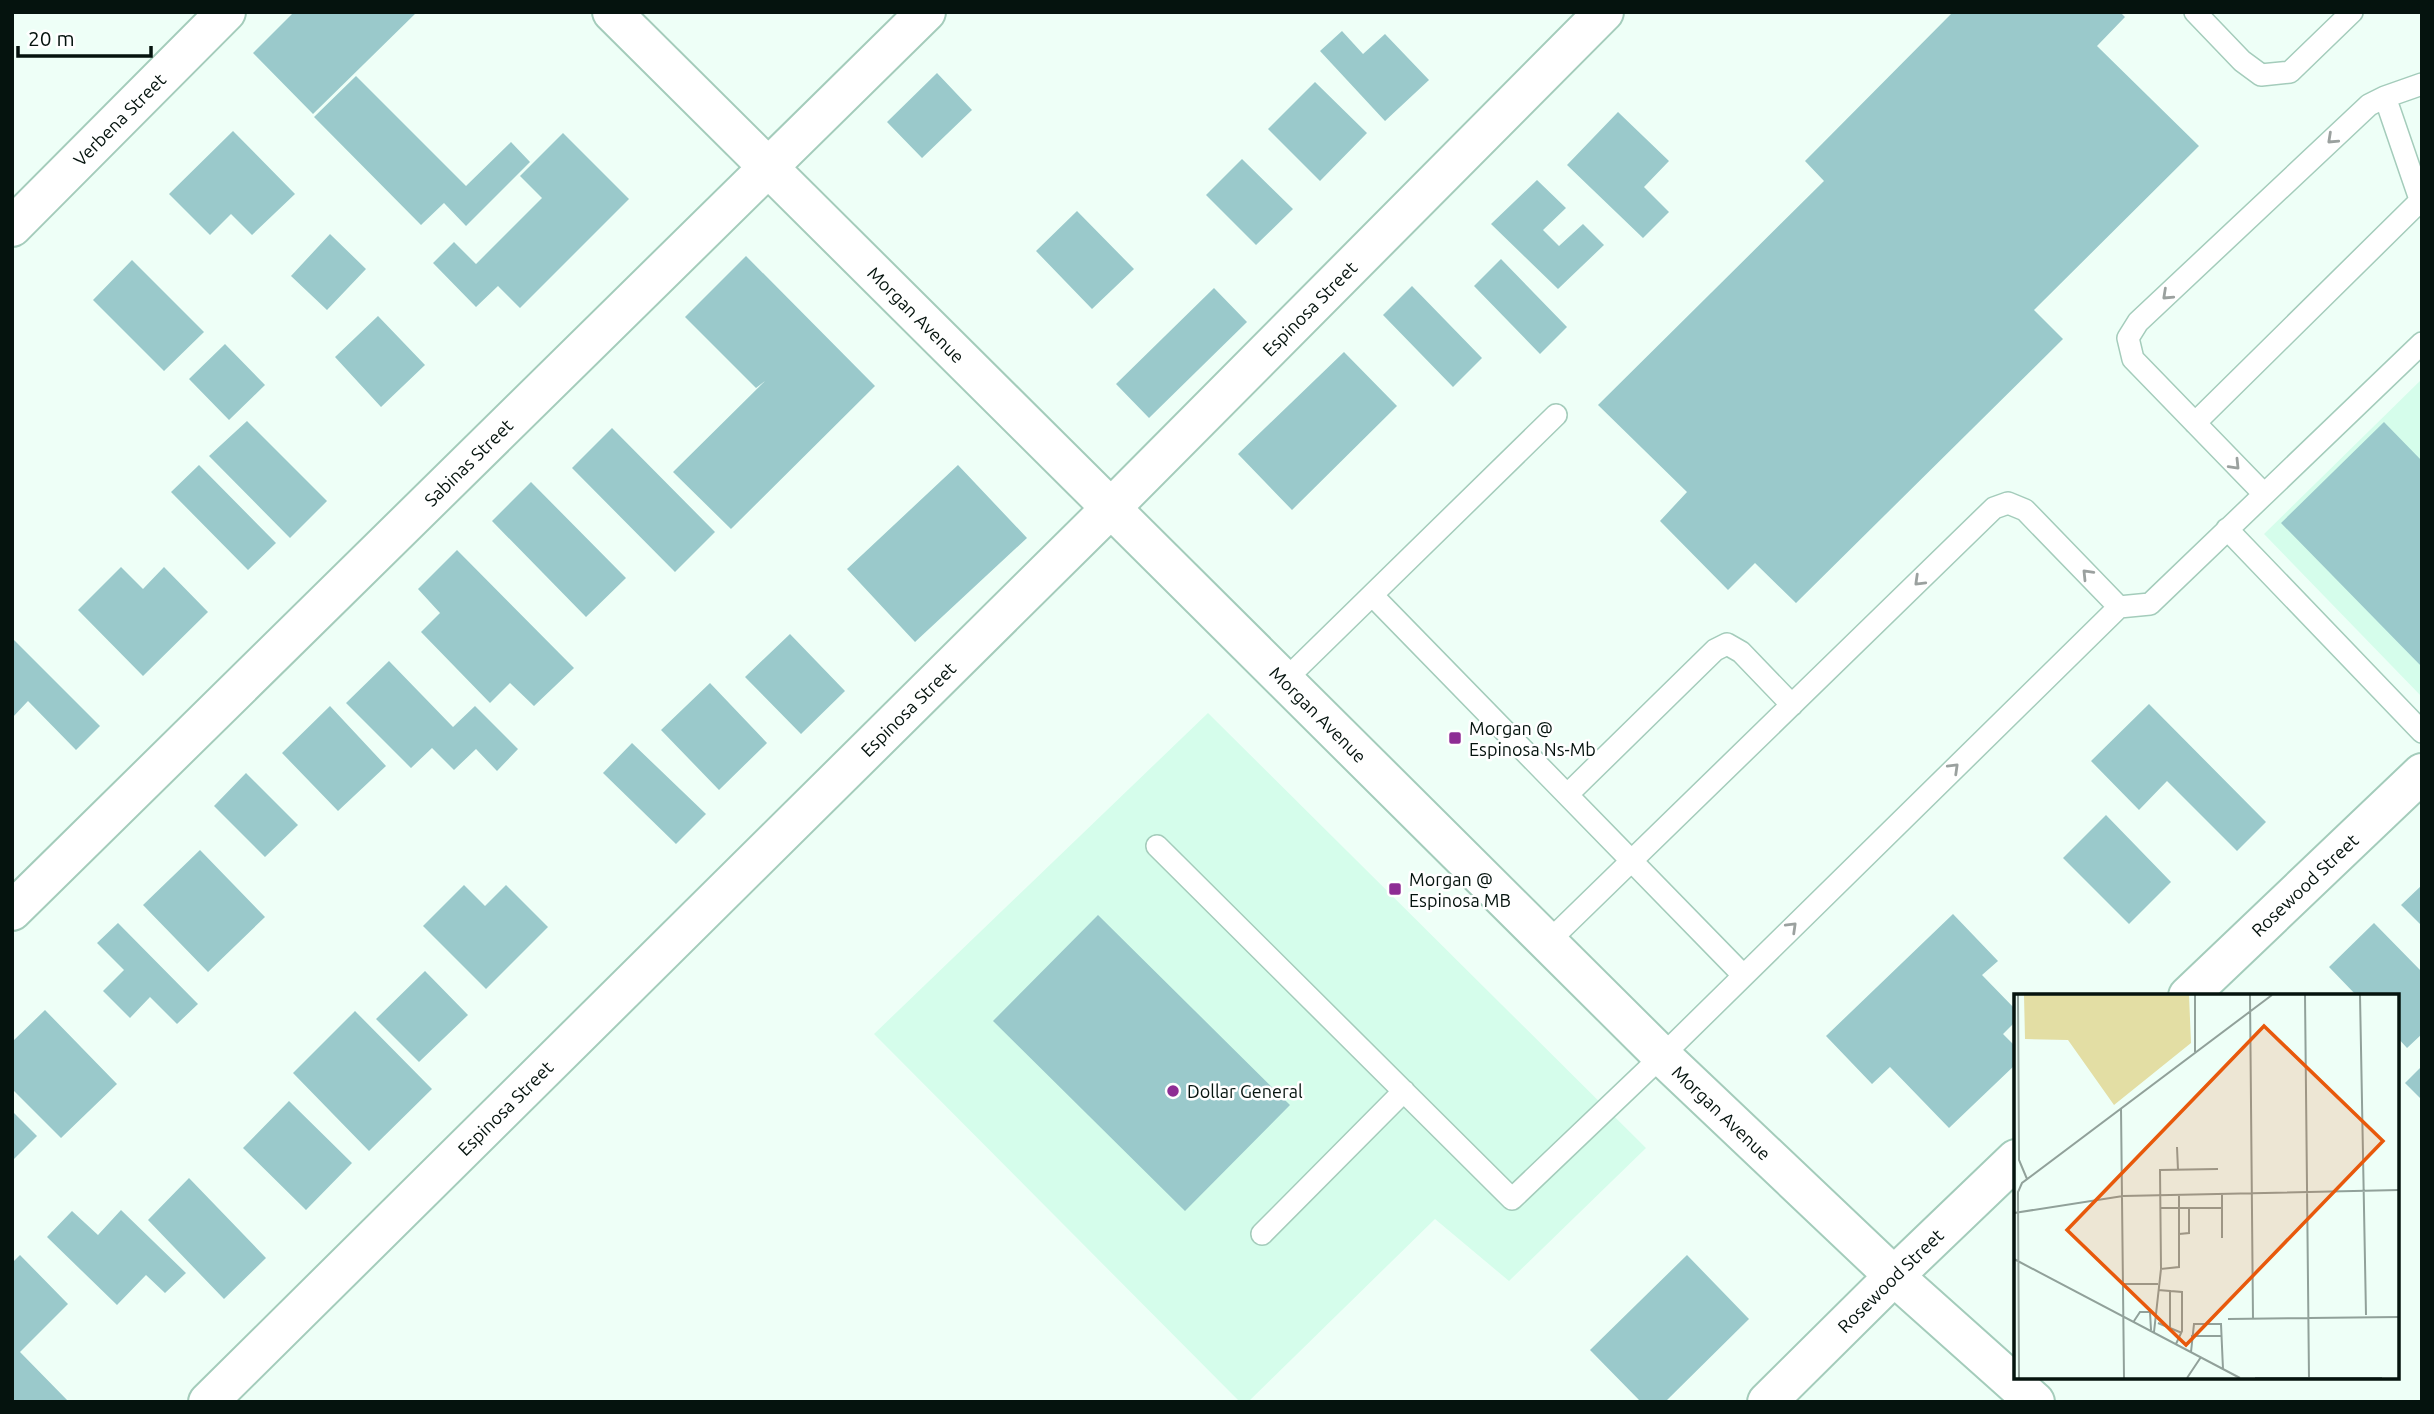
<svg xmlns="http://www.w3.org/2000/svg" width="2434" height="1414" font-family="Ubuntu,sans-serif">
  <style>
    .built { fill: #d5fdeb }
    .building { fill: #9ac9cb }
    .lines { fill: none; stroke-linecap: round; stroke-linejoin: round }
    .service-casing { stroke: #a4ccbb; stroke-width: 24 }
    .minor-casing { stroke: #a4ccbb; stroke-width: 42 }
    .secondary-casing { stroke: #a4ccbb; stroke-width: 42 }
    .service { stroke: #fff; stroke-width: 21 }
    .minor { stroke: #fff; stroke-width: 38 }
    .secondary { stroke: #fff; stroke-width: 38 }
    .oneway { stroke: #9ba19f }
    .poi-dot { fill: #8e2c94; stroke: #fff; stroke-width: 2.5 }
    .labels { text-anchor: middle; dominant-baseline: central; stroke-width: 5; stroke-linejoin: round; paint-order: stroke }
    .street-label { font-size: 18px; fill: #05130e; stroke: #fff }
    .poi-label { font-size: 18px; fill: #05130e; stroke: #fff; text-anchor: start }
    .inset-road { fill: none; stroke: #91a19a; stroke-width: 2 }
    .view { fill: #e8590c; fill-opacity: 0.15; stroke: #e8590c; stroke-width: 3.5 }
    .inset-edge { fill: none; stroke: #05130e; stroke-width: 3.5 }
  </style>
  <rect width="100%" height="100%" fill="#eefff7"/>
  <path class="built" d="M2422 379V697L2264 534Z
    M1208 713 1646 1148 1509 1281 1435 1219 1248 1402H1240L874 1034Z"/>
  <path class="building" d="M294 12H417L313 114 253 53Z
    M1953 12H2120L2125 17 2097 46 2199 146 2034 310 2063 339 1796 603 1755 563 1728 590 1660 521 1687 492 1598 405 1824 181 1805 161Z
    M1342 31 1363 54 1385 34 1429 80 1385 121 1320 51Z
    M937 73 972 110 922 158 887 122Z
    M356 76 466 186 511 142 530 162 466 226 444 203 421 225 314 117Z
    M1315 82 1367 133 1320 181 1268 129Z
    M1618 112 1669 161 1644 187 1669 212 1643 238 1567 165Z
    M233 131 295 194 252 235 231 214 210 235 169 194Z
    M563 133 629 199 520 308 498 286 476 307 433 263 454 242 476 264 542 198 520 176Z
    M1242 159 1293 209 1256 245 1206 195Z
    M1537 180 1566 208 1543 230 1559 246 1583 224 1604 245 1558 289 1491 224Z
    M1077 211 1134 269 1092 309 1036 251Z
    M330 234 366 269 327 310 291 276Z
    M746 256 875 386 731 529 673 472 765 381 756 388 685 317Z
    M1501 259 1567 327 1540 354 1474 286Z
    M132 260 204 332 164 371 93 300Z
    M1412 286 1482 358 1453 387 1383 315Z
    M1214 288 1247 322 1149 418 1116 384Z
    M378 316 425 365 381 407 335 357Z
    M225 344 265 385 229 420 189 379Z
    M1344 352 1397 406 1292 510 1238 454Z
    M247 421 327 501 290 538 209 456Z
    M2384 422 2422 461V667L2281 523Z
    M612 428 715 532 675 572 572 468Z
    M199 465 276 543 248 570 171 492Z
    M958 465 1027 538 915 642 847 569Z
    M531 482 626 578 586 617 492 521Z
    M457 550 574 668 534 706 510 683 490 703 421 632 440 613 418 589Z
    M121 567 143 589 164 567 208 612 143 676 78 610Z
    M790 634 845 691 801 734 745 677Z
    M12 638 100 726 76 750 28 701 12 718Z
    M389 661 453 727 475 706 518 749 497 771 476 749 454 770 432 748 411 768 346 703Z
    M710 683 767 743 719 790 661 730Z
    M2149 704 2266 822 2237 851 2167 781 2139 810 2091 761Z
    M330 706 386 766 338 811 282 753Z
    M632 743 706 814 676 844 603 773Z
    M246 773 298 825 265 857 214 806Z
    M2106 815 2171 882 2129 924 2063 858Z
    M200 850 265 917 208 972 143 905Z
    M464 885 485 906 506 885 548 927 486 989 423 926Z
    M2422 885V926L2401 905Z
    M1953 914 1998 961 1982 975 2016 1010V1021L2003 1034 2016 1047V1064L1949 1128 1890 1067 1872 1084 1826 1036Z
    M1098 915 1290 1105 1185 1211 993 1021Z
    M118 923 198 1004 177 1024 150 997 130 1018 103 991 124 970 97 943Z
    M2374 923 2422 972V1034L2407 1048 2397 1037V996H2357L2329 967Z
    M425 971 468 1015 419 1062 376 1019Z
    M45 1010 117 1084 61 1138 12 1089V1042Z
    M355 1011 432 1089 369 1151 293 1073Z
    M2422 1066V1100L2405 1083Z
    M289 1101 352 1163 306 1210 243 1148Z
    M12 1111 37 1136 12 1161Z
    M189 1178 266 1258 224 1299 148 1220Z
    M121 1210 186 1273 165 1293 146 1275 117 1305 47 1237 72 1211 98 1235Z
    M20 1255 68 1304 20 1352 69 1402H12V1263Z
    M1687 1255 1749 1319 1665 1402H1641L1590 1350Z"/>
  <g class="lines">
    <defs>
      <path id="service" d="M2195 12 2242 61 2261 75 2290 72 2352 12
        M2385 97 2422 205
        M2195 423 2420 201
        M2264 494 2133 359 2128 338 2138 322 2369 105 2385 97 2422 84
        M2227 529 2422 732
        M1372 595 1743 975
        M2119 607 2150 604 2422 343
        M1283 682 1556 415
        M1568 794 1715 650 1727 644 1741 652 1792 705
        M1157 846 1512 1199 1662 1056 2119 607 2025 510 2008 503 1994 508 1547 943
        M1262 1234 1404 1091"/>
      <g id="minor">
        <path id="s1" d="M12 227 226 12"/>
        <path id="s2" d="M12 911 926 12"/>
        <path id="s3" d="M2188 996 2422 773"/>
        <path id="s4" d="M208 1402 1110 509 1604 12"/>
        <path id="s5" d="M1767 1402 1894 1276 2016 1159"/>
      </g>
      <g id="secondary">
        <path id="s6" d="M612 12 1662 1056 1894 1276 2035 1402"/>
      </g>
    </defs>
    <use href="#service" class="service-casing"/>
    <use href="#minor" class="minor-casing"/>
    <use href="#secondary" class="secondary-casing"/>
    <use href="#service" class="service"/>
    <use href="#minor" class="minor"/>
    <use href="#secondary" class="secondary"/>
  </g>
  <defs><path id="oneway-chevron" d="M-2-3.5L2.5 0L-2 3.5" fill="none" stroke-width="1.6" stroke-linecap="round" stroke-linejoin="round" transform="scale(1.75)"/></defs>
  <g class="oneway">
    <use href="#oneway-chevron" transform="translate(2332 139) rotate(137)"/>
    <use href="#oneway-chevron" transform="translate(2167 295) rotate(137)"/>
    <use href="#oneway-chevron" transform="translate(2235 465) rotate(46)"/>
    <use href="#oneway-chevron" transform="translate(2087 574) rotate(-134)"/>
    <use href="#oneway-chevron" transform="translate(1919 581) rotate(136)"/>
    <use href="#oneway-chevron" transform="translate(1954 768) rotate(-44)"/>
    <use href="#oneway-chevron" transform="translate(1792 927) rotate(-44)"/>
  </g>
  <g class="poi-dot">
    <rect x="1448" y="731" width="14" height="14" rx="3.5"/>
    <rect x="1388" y="882" width="14" height="14" rx="3.5"/>
    <circle cx="1173" cy="1091" r="7"/>
  </g>
  <g class="labels">
    <g class="street-label">
      <text stroke="none"><textPath href="#s1" startOffset="152">Verbena Street</textPath></text>
      <text stroke="none"><textPath href="#s4" startOffset="1552">Espinosa Street</textPath></text>
      <text stroke="none"><textPath href="#s6" startOffset="429">Morgan Avenue</textPath></text>
      <text stroke="none"><textPath href="#s2" startOffset="640">Sabinas Street</textPath></text>
      <text stroke="none"><textPath href="#s4" startOffset="985">Espinosa Street</textPath></text>
      <text stroke="none"><textPath href="#s6" startOffset="996">Morgan Avenue</textPath></text>
      <text stroke="none"><textPath href="#s3" startOffset="161">Rosewood Street</textPath></text>
      <text stroke="none"><textPath href="#s4" startOffset="418">Espinosa Street</textPath></text>
      <text stroke="none"><textPath href="#s6" startOffset="1563">Morgan Avenue</textPath></text>
      <text stroke="none"><textPath href="#s5" startOffset="173">Rosewood Street</textPath></text>
    </g>
    <g class="poi-label">
      <text x="1469" y="728">Morgan @<tspan x="1469" dy="21">Espinosa Ns-Mb</tspan></text>
      <text x="1409" y="879">Morgan @<tspan x="1409" dy="21">Espinosa MB</tspan></text>
      <text x="1187" y="1091">Dollar General</text>
    </g>
  </g>
  <g transform="translate(2014 994)">
    <rect width="385" height="385" fill="#eefff7"/>
    <path d="M10 1H175L177 49 100 111 54 46 11 45Z" fill="#e3dea4"/>
    <path class="inset-road" d="M4 1 5 166 13 185M181 1V58M236 1 239 325M291 1 295 384M346 1 352 321M107 114 110 384M163 153 164 176M208 199V244M165 200V273L147 275 146 176 204 175M146 214H208M0 219 109 202 385 196M165 240 175 239V214M0 265 226 384M108 290H144M144 296 168 298V337L162 350M156 296V333M214 325 385 323M120 327 126 318H136L137 336M144 329 168 339M140 338 147 275M177 342H208M177 358 180 330H207L209 375M5 384 4 198 8 189 258 1M173 384 187 363M241 384H368"/>
    <path class="view" d="M250 32 369 147 172 351 53 236Z"/>
    <rect width="385" height="385" class="inset-edge"/>
  </g>
  <rect width="2434" height="1414" fill="none" stroke="#05130e" stroke-width="28"/>
  <path d="M18 46v10h133v-10" fill="none" stroke="#05130e" stroke-width="3.5"/>
  <text x="28" y="46" font-size="21" fill="#05130e" stroke="#ffffff" stroke-width="5" paint-order="stroke">20 m</text>
</svg>
